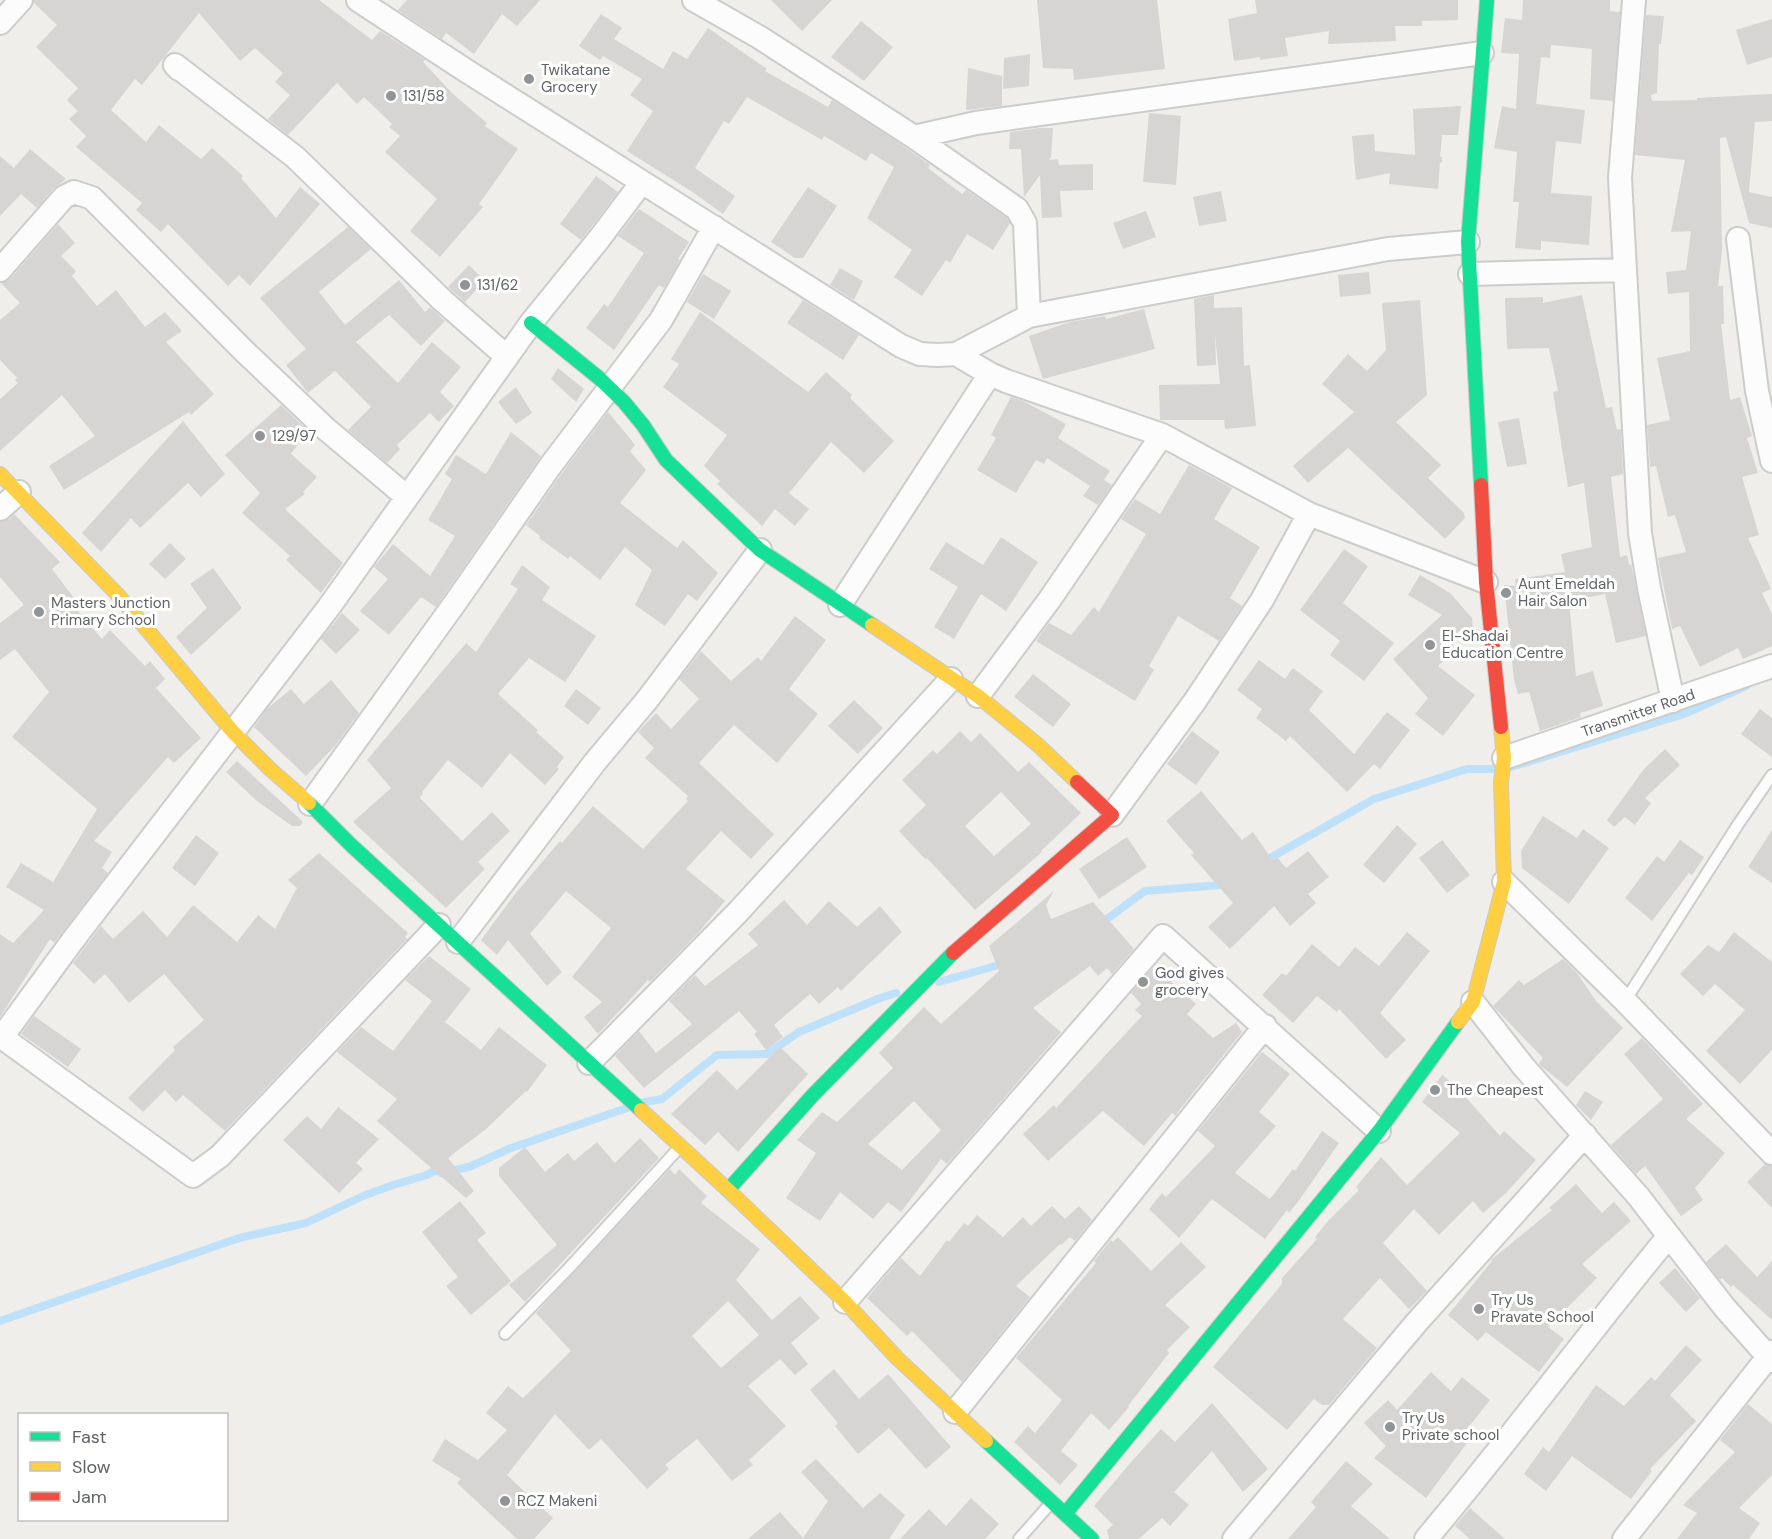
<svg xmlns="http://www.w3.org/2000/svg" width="1772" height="1539" font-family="'DM Sans',sans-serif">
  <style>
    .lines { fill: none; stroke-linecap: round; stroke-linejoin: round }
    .stream { stroke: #bfe0f9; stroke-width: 8 }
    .building { fill: #d6d5d3; fill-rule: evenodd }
    .lane-casing { stroke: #cbcccc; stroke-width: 14 }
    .street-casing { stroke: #cbcccc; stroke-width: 26 }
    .fast-casing { stroke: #cacacb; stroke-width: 16 }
    .slow-casing { stroke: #cacacb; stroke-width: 16 }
    .jam-casing { stroke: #cacacb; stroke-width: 16 }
    .lane { stroke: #fdfcfc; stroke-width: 10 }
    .street { stroke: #fdfcfc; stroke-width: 22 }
    .fast { stroke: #16e098; stroke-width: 14 }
    .slow { stroke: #ffcf43; stroke-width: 14 }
    .jam { stroke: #f24e42; stroke-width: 14 }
    .poi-dot { fill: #919496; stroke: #fff; stroke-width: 2 }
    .labels { text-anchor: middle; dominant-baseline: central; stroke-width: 6; stroke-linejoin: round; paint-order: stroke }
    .poi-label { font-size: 15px; fill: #5f6368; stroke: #fff; text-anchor: start }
    .street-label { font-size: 15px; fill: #5f6368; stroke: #fff }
  </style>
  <rect width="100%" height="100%" fill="#efeeea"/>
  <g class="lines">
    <path class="stream" d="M1511 767 1684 714 1746 686
      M1263 862 1374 799 1467 769H1496
      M1100 924 1145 891 1221 885 1226 882
      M939 982 1006 963
      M644 1102 662 1099 717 1055 767 1054 799 1032 880 998 896 993
      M0 1321 239 1238 306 1223 363 1196 393 1185 427 1175 436 1170 441 1173 469 1167 511 1148 627 1108"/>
  </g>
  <path class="building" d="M34 0H319L372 40 380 31 425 60 423 62 453 94 487 123 485 126 518 149 479 204 483 207 440 257 410 231 437 199 385 152 400 136 389 127 392 124 364 97 357 104 337 83 288 135 268 119 290 95 275 82 283 73 255 48 240 61 199 13 142 85 135 79 111 110 146 142 159 125 201 159 212 148 243 176 241 178 276 218 300 187 320 204 250 286 239 275 228 286 168 224 161 232 136 210 142 203 76 147 86 136 69 119 78 111 67 100 78 88 36 47 57 25 34 3Z
    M407 0H540L517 26 502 14 474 54 446 33 442 39 398 10Z
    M771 0H832L802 31Z
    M1037 0H1157L1165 69 1074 80 1073 69 1043 68Z
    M1255 0H1458V20L1422 21V26H1395L1396 41 1328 44 1329 31 1285 38 1288 56 1260 60V57L1234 61 1228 19 1257 13Z
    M1523 0H1610V11L1620 12 1613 101 1590 99 1592 49 1551 45 1550 58 1541 57 1536 104 1585 110 1581 144 1556 141 1551 193 1592 196 1589 245 1541 241V250L1515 248 1519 202H1513L1517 152 1494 148 1502 106 1516 109 1519 54 1501 53 1505 18 1522 20Z
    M601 14 622 28 614 39 663 69 673 51 687 59 708 28 767 69 765 71 828 107 832 100 896 141 930 165 928 168 962 194 966 190 1007 218 1010 223 993 250 967 234 950 263 946 260 922 296 894 277 912 250 867 218 894 167 871 153 866 161 824 136 822 140 747 97 729 124 724 121 695 168 735 196 723 214 691 191 627 151 653 111 630 95 642 79 603 56 600 60 579 46Z
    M1646 15 1664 16 1661 44H1659L1657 93 1651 95 1652 101 1697 100V98L1772 94V121L1755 122 1749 192 1772 197V228L1749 223 1726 137 1720 138 1722 251 1718 286H1723L1724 324H1721L1730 400 1740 397 1752 436 1747 438 1758 473 1742 477 1759 535 1748 538 1771 589 1762 593 1772 614V646L1743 659 1738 648 1700 667 1680 626 1672 629 1658 558 1686 552 1675 515 1668 517 1656 466 1650 467 1647 425 1670 420 1657 358 1690 351 1689 292 1668 294 1666 272 1686 270 1691 231 1671 232 1685 160 1635 155Z
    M1772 19V57L1747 65 1736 30Z
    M861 21 893 47 864 81 831 57Z
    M1030 54 1029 86 1003 89 1004 58Z
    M968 68 1002 76V106L966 110Z
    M1461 106 1458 135H1442L1440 157H1442V162L1440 163 1438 189 1389 184 1390 173 1356 180 1352 136 1374 134 1375 151 1415 155 1413 109Z
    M1149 113 1181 116 1176 185 1143 182Z
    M1040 128H1053L1051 157 1049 160 1058 159 1059 165 1093 164V190L1060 191 1062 217 1042 218 1040 175 1024 197 1021 149H1009L1010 132Z
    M30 149 66 179 54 188 37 208 21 194 0 216V156L14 168Z
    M596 176 618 192 581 240 560 224Z
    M808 187 837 206 803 258H795L771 242Z
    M1221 191 1227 221 1199 226 1193 197Z
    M639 209 689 242 678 259 680 260 664 288 659 285 614 350 586 328 604 304 608 307 644 253 618 236Z
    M1146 211 1156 237 1123 249 1113 223Z
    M58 224 75 243 61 256 76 271 72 276 97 306 116 290 145 327 165 312 182 331 166 342 214 394 191 415 189 412 64 490 49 466 95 436 62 395 0 451V399L18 383 15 380 17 378 0 360V320L20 303 1 283 10 279Z
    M348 227 371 249 319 292 345 325 399 280 425 312 430 307 445 321 421 346 389 315 356 342 398 383 432 342 461 367 440 392 454 406 439 422 430 413 397 445 400 449 387 463 348 430 371 407 335 371 308 393 286 365 306 349 260 298Z
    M469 265 485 281 465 302 448 287Z
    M840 268 863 281 854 300 830 285Z
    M1369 272 1371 294 1340 297 1338 275Z
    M703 274 731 291 714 319 687 302Z
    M1214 295V308L1242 307 1244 366 1250 365 1256 426 1225 429 1224 420H1160L1159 385 1220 384 1215 334 1216 365 1197 366 1194 299Z
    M1582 295 1606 408 1612 407 1617 430 1621 429 1623 474 1611 477 1620 557 1627 555 1629 565 1631 564 1646 636 1616 643 1605 594 1569 601 1576 676 1593 671 1603 706 1580 713 1581 717 1540 731 1529 692 1518 694 1514 680 1504 585 1516 586 1515 579 1565 572 1561 554 1592 547 1584 483 1568 487 1553 392 1558 391 1549 348 1507 349 1505 298 1543 297V303Z
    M803 300 859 335 843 360 787 323Z
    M1420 300 1427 395 1396 422 1441 465 1428 478 1464 513 1465 518 1445 539 1348 448 1308 483 1293 466 1354 412 1322 384 1348 354 1367 371 1386 350 1382 303Z
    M1144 309 1155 349 1043 379 1029 336 1070 322 1105 316 1106 319Z
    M700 312 808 392 826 372 852 395 850 398 894 441 864 473 831 442 789 493 809 509 795 526 775 509 762 526 717 484 720 481 704 466 727 435 663 387 679 364 671 359Z
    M558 368 584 389 576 402 551 379Z
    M516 387 532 413 516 424 498 402Z
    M1011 397 1025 402 1066 424 1058 438 1110 471 1104 480 1112 485 1098 505 1083 496 1090 486 1047 458 1044 464 1036 460 1016 493 977 470 996 438 991 435Z
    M281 405 308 431 291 454 317 477 303 492 305 494 285 509 343 563 321 593 286 560 290 556 242 513 260 493 225 455Z
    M608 412 632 441 635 445 630 451 646 470 620 503 677 548 683 540 718 573 697 601 688 594 665 626 635 605 652 570 625 547 600 580 570 556 568 559 539 538 540 536 526 525 562 473Z
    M1519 418 1527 464 1507 467 1498 422Z
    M183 421 225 474 201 497 188 483 140 528 131 518 101 552 82 533Z
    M511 432 541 456 436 607 421 597 389 635 360 611 388 579 374 567 393 544 430 576 455 536 428 520 452 479 445 474 456 455 486 474Z
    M1189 465 1232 488 1214 519 1260 547 1230 598 1242 606 1219 641 1178 616 1149 666 1154 670 1135 701 1036 641 1049 623 1071 635 1094 607 1099 612 1146 534 1121 519 1135 499 1160 514Z
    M14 514 60 562 52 569 77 602 73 605 102 639 110 630 145 666 150 661 165 679 156 688 201 738 174 763 168 757 94 841 112 852 102 868 108 873 54 943 50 939 0 1017V934L13 943 44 910 6 887 21 863 53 882 97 809 12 737 49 692 15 649 0 660V623L24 605 0 577V522L9 519Z
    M1001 537 1038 562 1006 611 981 594 954 639 934 627 958 587 929 569 946 542 983 565Z
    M170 543 186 559 165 579 149 564Z
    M1344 549 1368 566 1343 603 1394 643 1364 681 1330 655 1340 641 1300 610Z
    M522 565 550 587 542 600 596 636 565 682 529 658 498 694 538 730 536 732 564 757 557 767 559 769 545 785 510 753 482 788 448 760 422 792 423 794 419 797 462 841 492 812 510 831 478 862 485 869 446 908 353 822 391 788 367 760 466 643 476 652 518 589 510 584Z
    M213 568 242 608 191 655 176 637 207 608 190 584Z
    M1420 575 1450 593 1472 618 1473 633 1464 627 1449 640 1456 649 1438 666 1475 695 1443 736 1415 714 1428 698 1393 659 1442 615 1408 595Z
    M342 613 360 630 336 654 321 639Z
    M795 616 826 640 789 689 818 714 777 763 734 725 699 763 774 834 751 859 721 831 686 869 725 901 698 933 650 982 648 980 598 1034 584 1017 602 1002 572 977 611 928 566 891 530 934 562 972 547 986 508 940 497 955 481 940 515 894 560 841 562 843 593 806 643 849 688 801 686 799 688 796 645 758 654 748 638 732 656 713 671 729 699 699 679 679 701 651 731 681 758 657 761 661Z
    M1259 660 1285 679 1293 668 1323 691 1309 710 1354 754 1387 712 1410 730 1380 769 1374 764 1347 792 1290 736 1286 741 1256 718 1262 709 1237 690Z
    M1033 674 1071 704 1053 727 1014 697Z
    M331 680 359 713 335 746 306 776 254 727 268 708 291 689 304 704Z
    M576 689 601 708 588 725 564 706Z
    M854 700 883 728 858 754 828 726Z
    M1760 709 1772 718V757L1741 734Z
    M960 731 971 742 980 733 1018 772 1029 762 1081 813 1041 851 1042 852 975 910 927 858 925 859 899 831 926 805 902 780 933 750 937 754ZM1001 792 1031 824 994 856 965 826Z
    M1192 731 1220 752 1196 785 1167 764Z
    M1665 749 1680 765 1645 798 1651 803 1635 825 1625 817 1614 827 1607 820 1644 769Z
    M237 761 303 822 300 826H292L257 801 226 772Z
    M1201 791 1242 840 1253 832 1273 861 1277 857 1286 868 1308 851 1329 877 1308 894 1316 903 1290 926 1274 906 1230 949 1208 927 1233 903 1191 855 1194 853 1166 821Z
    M1543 816 1577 838 1583 829 1609 848 1569 904 1522 868 1521 851Z
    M1397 825 1417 844 1384 883 1363 865Z
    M1772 830V883L1748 867Z
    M196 835 219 853 195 886 172 868Z
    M1127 837 1147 867 1099 899 1079 869Z
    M1442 840 1470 875 1447 893 1419 858Z
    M1680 840 1704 857 1692 875 1689 873 1652 921 1625 898 1657 856 1664 862Z
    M319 853 408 933 405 937 407 939 225 1131 183 1095 176 1102 165 1090 143 1112 128 1098 175 1050 173 1047 204 1020 164 974 129 1003 105 974 94 984 73 963 101 926 113 939 143 911 167 937 193 905 237 942 258 915 275 929 297 888 288 880Z
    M1054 891 1046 905 1051 919 1093 902 1134 949 1112 974 1107 968 1098 976 1090 966 1033 1008 1061 1032 947 1164 941 1159 901 1212 888 1202 873 1219 840 1192 820 1221 786 1198 816 1153 797 1140 822 1112 837 1122 893 1068 879 1053 924 1007 941 1024 999 971 989 946ZM914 1101 941 1130 902 1170 868 1144Z
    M784 900 807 925 829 901 857 927 880 906 902 932 841 991 838 987 819 1004 810 994 774 1025 783 1037 766 1050 754 1034 757 1032 739 1011 644 1088 615 1056 639 1031 656 1053 692 1024 669 1001 695 975 705 986 758 945 748 934Z
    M1407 932 1430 951 1380 1013 1406 1040 1386 1059 1339 1009 1337 1012 1317 996 1293 1023 1262 995 1282 973 1286 976 1312 944 1339 967 1355 947 1379 966Z
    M1734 932 1772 962V1050L1740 1084 1706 1051 1745 1010 1715 984 1703 996 1680 974 1708 945 1719 952Z
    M429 956 471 989 445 1022 481 1050 499 1027 547 1065 527 1092 526 1091 486 1129 448 1158 474 1191 466 1198 377 1121 397 1099 337 1052 361 1027 393 1051 432 1001 405 980Z
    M1563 959 1577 973 1596 1001 1623 1028 1567 1087 1541 1066 1539 1063 1543 1058 1493 1006 1519 980 1524 985Z
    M1153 968 1163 979 1166 977 1196 1004 1187 1014 1213 1038 1236 1023 1242 1032 1177 1113 1176 1116 1172 1113 1144 1146 1103 1111 1048 1161 1023 1134 1054 1105 1056 1108 1142 1016 1135 1010 1141 1004 1131 993Z
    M34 1016 81 1049 68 1067 21 1034Z
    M1642 1038 1703 1104 1686 1119 1725 1153 1695 1188 1703 1200 1681 1216 1645 1166 1636 1174 1611 1145 1663 1099 1624 1054Z
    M780 1047 808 1074 738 1152 718 1132 705 1145 671 1114 717 1070 737 1090Z
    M1262 1052 1290 1074 1259 1112 1276 1126 1235 1173 1270 1199 1293 1169 1295 1171 1322 1131 1339 1143 1300 1199 1289 1213 1287 1210 1265 1239 1212 1199 1179 1238 1149 1209 1162 1193 1166 1197 1215 1146 1198 1131Z
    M1442 1075 1455 1085 1500 1136 1504 1131 1536 1160 1506 1193 1483 1213 1473 1201 1439 1235 1414 1209 1383 1243 1427 1291 1409 1309 1380 1278 1343 1319 1377 1348 1329 1405H1322L1314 1399 1287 1430 1213 1367 1282 1284V1278L1317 1239 1315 1237 1329 1220 1359 1190 1356 1187 1381 1157 1407 1185 1460 1133 1422 1102Z
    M1585 1091 1603 1102 1591 1120 1576 1105Z
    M338 1107 379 1139 356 1163 363 1169 339 1193 283 1140 307 1116 321 1129Z
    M640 1138 659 1158 525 1302 509 1285 557 1245 499 1176V1168L525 1147 545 1172 568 1153 574 1161 597 1142 615 1163Z
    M1765 1164 1772 1166V1208L1747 1182Z
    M670 1169 675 1175 679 1169 707 1196 701 1203 760 1249 736 1280 772 1320 800 1296 820 1318 791 1343 808 1364 795 1375 780 1359 748 1386 786 1426 749 1460 753 1465 732 1481 697 1439 665 1465 669 1469 647 1489 601 1439 589 1450 555 1414 507 1475 553 1518 534 1539H517L457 1483 461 1479 432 1461 445 1439 478 1460 507 1430 486 1413 508 1386 523 1398 571 1351 536 1313ZM728 1301 759 1335 721 1368 692 1336Z
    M1576 1184 1602 1213 1614 1202 1631 1221 1582 1264 1597 1278 1548 1327 1564 1339 1539 1372 1486 1332 1478 1341 1448 1315 1492 1261 1491 1260 1552 1210 1549 1208Z
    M460 1201 486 1233 477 1240 511 1281 471 1315 446 1286 458 1277 422 1232Z
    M1052 1206 1065 1219 1079 1206 1092 1220 1075 1241 1070 1237 1061 1245 1060 1244 1016 1286 1030 1297 962 1382 912 1331 907 1336 867 1298 901 1258 920 1276 947 1240 949 1242 964 1223 968 1226 977 1215 1003 1237 1023 1217 1031 1226Z
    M1118 1237 1151 1271 1181 1242 1206 1267 1165 1305 1190 1327 1167 1350 1169 1353 1128 1406 1129 1407 1109 1430 1091 1413 1061 1451 1078 1465 1060 1485 1014 1442 1028 1426 1035 1433 1062 1400 1016 1358 1096 1263 1094 1261 1111 1240 1113 1242Z
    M1726 1244 1757 1277 1772 1261V1320L1733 1285 1731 1287 1722 1278 1720 1280 1706 1262Z
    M1675 1268 1700 1298 1686 1312 1659 1283Z
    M1686 1345 1702 1360 1670 1395 1696 1421 1650 1469 1652 1471 1631 1499 1572 1456 1546 1491 1524 1474 1543 1447 1549 1452 1596 1385 1624 1406 1651 1377 1655 1381Z
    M834 1369 859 1399 888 1374 951 1447 926 1469 889 1428 858 1454 835 1426 838 1423 810 1390Z
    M1431 1372 1451 1391 1462 1377 1490 1400 1460 1438 1467 1443 1426 1498 1374 1458 1386 1446 1364 1423 1388 1400 1397 1410Z
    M1212 1403 1268 1469 1243 1492 1212 1451 1174 1492 1189 1505 1170 1526 1162 1518 1139 1539H1109L1107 1530 1113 1525 1094 1506 1132 1461 1161 1429 1175 1442Z
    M1748 1404 1772 1424V1475L1739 1508 1760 1523 1749 1539H1677L1697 1513 1683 1505 1735 1452 1720 1440Z
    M816 1459 863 1508 880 1493 905 1515 889 1539H748L780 1512 803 1538 828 1501 801 1472Z
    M1346 1461 1373 1484 1351 1506 1390 1539H1288L1316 1507 1311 1502Z
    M971 1498 999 1524 985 1539H900L929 1509 946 1526Z
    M1470 1508 1505 1539H1470L1455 1526Z"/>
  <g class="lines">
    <defs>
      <path id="lane" d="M1625 1001 1739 823 1772 775
        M505 1334 569 1268 679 1148
        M1019 1539 1050 1504"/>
      <path id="street" d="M358 0 465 70 901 346 920 354 937 355 956 354 1029 316 1388 249 1468 242
        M694 0 759 37 914 137 1017 209 1025 223 1029 316
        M1634 0 1620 178 1625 270 1640 533 1649 588 1673 701
        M0 23 21 0
        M179 69 175 65 295 157 442 300 506 356
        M914 137 976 123 1482 53
        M1738 239 1757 391 1772 461
        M0 270 64 197 74 192 92 198 243 350 326 429 407 497
        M1470 274 1625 270
        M956 354 990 374 1006 381 1162 435 1309 514 1486 582
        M0 509 19 492
        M840 605 990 374
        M978 696 1050 599 1162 435
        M1504 758 1772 666
        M310 804 455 603 551 465 661 320 714 227
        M1112 815 1195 701 1262 600 1309 514
        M1504 882 1625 1001 1772 1153
        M458 942 595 762 647 700 760 550
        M1473 1002 1523 1066 1638 1196 1725 1308 1772 1361
        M0 1036 193 1176 220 1156 439 925
        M2 1037 73 940 329 607 531 323 599 239 642 182
        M589 1063 738 912 951 679
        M845 1302 1163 936 1379 1131
        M955 1412 1265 1026
        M1234 1539 1417 1322 1585 1135
        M1426 1539C1510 1440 1586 1336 1668 1237
        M1624 1539 1772 1352"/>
      <path id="fast" d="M531 323 599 378 624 402 643 425 666 460 760 550 872 625
        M1481 485 1468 242 1487 0
        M309 803 352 846 641 1110
        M728 1190 813 1095 953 953
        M986 1441 1092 1539
        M1065 1514 1379 1131 1458 1022"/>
      <path id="slow" d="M0 474 117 594 233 732 271 770 309 803
        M872 625 978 696 1038 745 1077 782
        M1458 1022 1473 1002 1504 882 1501 782 1504 758 1501 727
        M641 1110 728 1190 845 1302 897 1358 986 1441"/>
      <path id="jam" d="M1481 485 1486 582 1501 727
        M953 953 1112 815 1077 782"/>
    </defs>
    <use href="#lane" class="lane-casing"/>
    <use href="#street" class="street-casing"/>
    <use href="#fast" class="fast-casing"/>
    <use href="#slow" class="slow-casing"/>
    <use href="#jam" class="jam-casing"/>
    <use href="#lane" class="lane"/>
    <use href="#street" class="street"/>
    <use href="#fast" class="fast"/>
    <use href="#slow" class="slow"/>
    <use href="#jam" class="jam"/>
  </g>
  <g class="poi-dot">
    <circle cx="529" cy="79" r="6"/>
    <circle cx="391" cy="96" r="6"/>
    <circle cx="465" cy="285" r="6"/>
    <circle cx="260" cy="436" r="6"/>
    <circle cx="1506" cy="593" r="6"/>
    <circle cx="39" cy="612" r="6"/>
    <circle cx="1430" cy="645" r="6"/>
    <circle cx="1143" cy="982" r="6"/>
    <circle cx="1435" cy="1090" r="6"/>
    <circle cx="1479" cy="1309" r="6"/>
    <circle cx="1390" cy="1427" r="6"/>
    <circle cx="505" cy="1501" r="6"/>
  </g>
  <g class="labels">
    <g class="poi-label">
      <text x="541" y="70">Twikatane<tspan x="541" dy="17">Grocery</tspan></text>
      <text x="403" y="96">131/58</text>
      <text x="477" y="285">131/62</text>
      <text x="272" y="436">129/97</text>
      <text x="1518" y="584">Aunt Emeldah<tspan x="1518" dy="17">Hair Salon</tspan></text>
      <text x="51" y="603">Masters Junction<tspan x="51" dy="17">Primary School</tspan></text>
      <text x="1442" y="636">El-Shadai<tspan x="1442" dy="17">Education Centre</tspan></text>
      <text x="1155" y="973">God gives<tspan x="1155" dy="17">grocery</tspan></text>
      <text x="1447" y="1090">The Cheapest</text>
      <text x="1491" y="1300">Try Us<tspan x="1491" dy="17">Pravate School</tspan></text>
      <text x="1402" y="1418">Try Us<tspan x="1402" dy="17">Private school</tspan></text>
      <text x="517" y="1501">RCZ Makeni</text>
    </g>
    <g class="street-label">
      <text transform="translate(1638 713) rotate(-19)">Transmitter Road</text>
    </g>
  </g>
  <rect x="18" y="1413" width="210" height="108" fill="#ffffff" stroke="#bfc1c3" stroke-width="1.5"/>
  <rect x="30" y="1432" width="30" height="9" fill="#16e098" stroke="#bfc1c3" stroke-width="1.5"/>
  <text x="72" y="1443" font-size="18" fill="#5f6368">Fast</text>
  <rect x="30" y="1462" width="30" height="9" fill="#ffcf43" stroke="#bfc1c3" stroke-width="1.5"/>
  <text x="72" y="1473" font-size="18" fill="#5f6368">Slow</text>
  <rect x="30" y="1492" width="30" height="9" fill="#f24e42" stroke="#bfc1c3" stroke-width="1.5"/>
  <text x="72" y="1503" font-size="18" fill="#5f6368">Jam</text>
</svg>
